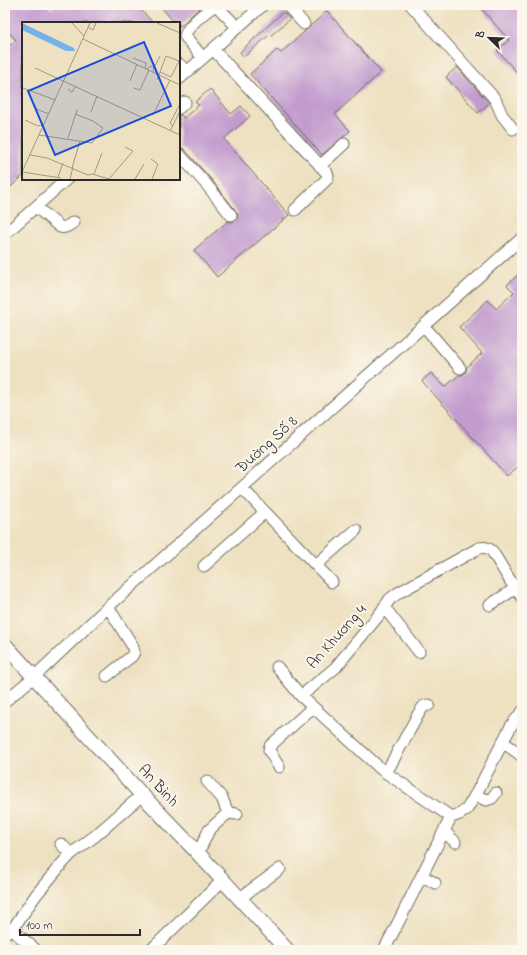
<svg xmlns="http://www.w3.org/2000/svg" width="527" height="955" font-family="'Indie Flower',sans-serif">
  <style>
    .building { fill: #c29cce }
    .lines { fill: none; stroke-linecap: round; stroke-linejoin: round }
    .minor-casing { stroke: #6f6b60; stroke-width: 13 }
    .major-casing { stroke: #6f6b60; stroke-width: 16 }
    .minor { stroke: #fff; stroke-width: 11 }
    .major { stroke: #fff; stroke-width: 14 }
    .labels { text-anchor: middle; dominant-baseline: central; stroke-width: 4; stroke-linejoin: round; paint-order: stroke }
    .street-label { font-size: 16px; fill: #2b2b2b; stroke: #fbf7ec }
    .inset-road { fill: none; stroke: #a09885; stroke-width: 1 }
    .view { fill: #1d4ed8; fill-opacity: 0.15; stroke: #1d4ed8; stroke-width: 2 }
    .inset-edge { fill: none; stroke: #2b2b2b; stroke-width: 2 }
  </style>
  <rect width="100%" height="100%" fill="#fbf7ec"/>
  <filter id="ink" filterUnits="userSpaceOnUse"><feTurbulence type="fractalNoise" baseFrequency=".025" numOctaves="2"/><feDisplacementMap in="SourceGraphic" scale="8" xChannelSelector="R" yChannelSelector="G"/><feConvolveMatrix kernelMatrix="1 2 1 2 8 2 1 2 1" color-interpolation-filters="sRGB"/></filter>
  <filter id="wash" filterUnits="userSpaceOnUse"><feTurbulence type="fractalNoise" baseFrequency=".012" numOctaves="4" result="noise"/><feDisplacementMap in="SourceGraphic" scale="16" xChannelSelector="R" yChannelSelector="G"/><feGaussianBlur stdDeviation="0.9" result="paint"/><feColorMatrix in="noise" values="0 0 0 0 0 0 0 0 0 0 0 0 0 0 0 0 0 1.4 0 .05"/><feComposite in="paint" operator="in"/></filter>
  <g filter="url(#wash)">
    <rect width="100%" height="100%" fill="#eee1c1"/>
    <g id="blocks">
      <path class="building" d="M5 5H48L51 9 55 5H137L153 23H23V176L5 192V49L16 40 5 28Z
        M159 5H203L193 14 179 27V23H175Z
        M478 5H522V78L497 50 509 40Z
        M327 11 381 72 335 114 350 131 322 155 250 74 277 50 281 53Z
        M283 12 290 19 270 36 269 35 244 57 240 52Z
        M457 67 489 103 478 113 446 77Z
        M210 89 231 114 241 106 250 116 224 139 289 215 217 277 194 250 228 221 232 222 236 220 238 217V214L236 211 211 179 184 149 179 147V115H181L184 118 199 105 195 102Z
        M522 271V463L507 476 422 381 431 373 445 387 459 375H462L465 373 466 371 467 367 482 353 459 327 488 300 496 309 514 292 507 285Z"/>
    </g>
  </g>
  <g filter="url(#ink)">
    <use href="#blocks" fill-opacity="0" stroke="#6f6b60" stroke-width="1"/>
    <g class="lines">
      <defs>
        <path id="minor" d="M216 5 237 27
          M287 5 304 24
          M411 5 495 99 502 115 513 129
          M213 49 327 173 328 176 327 179 295 210
          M203 58 189 41 185 36C187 25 206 12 215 5
          M179 64 187 72
          M179 79 263 5
          M179 108 185 102
          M179 154 206 184 231 215
          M320 166 344 144
          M36 207 60 227C65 229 69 225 74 222
          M5 234 67 179
          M424 326 460 368
          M242 488 332 582
          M316 565 356 530
          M204 566 265 512
          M490 605 516 588
          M384 607 419 652
          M277 667 301 696 382 770 451 817
          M107 676 132 656 134 652 132 645 108 607
          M301 696 335 668 379 615 390 599 398 593 479 548C484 547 487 547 492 551L511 582 522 597
          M5 701 34 677 108 607 522 238
          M503 742 522 756
          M279 767 270 752 269 750 270 746 313 707
          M386 773 419 713 424 706 429 705
          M207 781 222 798 228 813
          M475 795 486 800 492 798 496 793
          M444 831 455 842
          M61 844 71 854
          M196 851 201 847 209 830 228 813 237 814
          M422 876 435 883
          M240 898 280 869
          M12 930 36 950
          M5 933 12 930 36 895 60 866 71 854 95 836 142 795
          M151 950 223 880
          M384 950 401 917 451 817 460 814 467 809 477 792 511 726 522 712"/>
        <path id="major" d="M5 645 142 795 196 851 287 950"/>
      </defs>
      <use href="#minor" class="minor-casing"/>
      <use href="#major" class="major-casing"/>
      <use href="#minor" class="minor"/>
      <use href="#major" class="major"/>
    </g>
  </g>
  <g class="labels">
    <g class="street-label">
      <text transform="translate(267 445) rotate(-42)">Đường Số 8</text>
      <text transform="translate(337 637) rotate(-48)">An Khương 4</text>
      <text transform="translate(158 786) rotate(47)">An Bình</text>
    </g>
  </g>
  <g transform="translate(22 22)">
    <rect width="158" height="158" fill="#eee1c1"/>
    <path d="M0 1 52 26 53 29H44L0 8Z" fill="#74b3e8"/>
    <path class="inset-road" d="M50 1 62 14M135 1 158 11M66 5 71 8 74 1M61 17 158 63M111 36 124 41 123 46M13 46 158 113M132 46 138 34M125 47 129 44 132 46 131 50M135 58 144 34 157 39 149 55 138 50M108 59 115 42M1 66 33 78M112 66 118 68 127 48M46 67 50 70 54 64M13 83 14 87 27 92M133 89 148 58M69 90 75 74M3 98 16 104 21 103M151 104 148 101 158 82M148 109 158 89M17 113 70 121 81 106 71 99 53 92M46 116 55 88M8 133 25 136 66 153 70 152 87 157 111 129 103 125M129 137 136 142 130 157M50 146 58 119M0 150 39 156M0 150 68 1M72 152 80 131M36 155 41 141M48 157 51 145M113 157 122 142"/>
    <path class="view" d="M122 20 149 84 33 133 6 69Z"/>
    <rect width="158" height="158" class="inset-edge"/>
  </g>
  <rect width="527" height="955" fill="none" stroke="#fbf7ec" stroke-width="20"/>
  <g transform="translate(489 38) rotate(293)" stroke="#fbf7ec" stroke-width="3" paint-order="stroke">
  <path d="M0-3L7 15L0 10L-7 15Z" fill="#2b2b2b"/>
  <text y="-6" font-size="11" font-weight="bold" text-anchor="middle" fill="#2b2b2b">B</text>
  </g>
  <path d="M20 929v6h120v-6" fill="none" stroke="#2b2b2b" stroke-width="2"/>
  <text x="26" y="929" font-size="12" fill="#2b2b2b" stroke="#fbf7ec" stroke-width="3" paint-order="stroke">100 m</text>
</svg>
